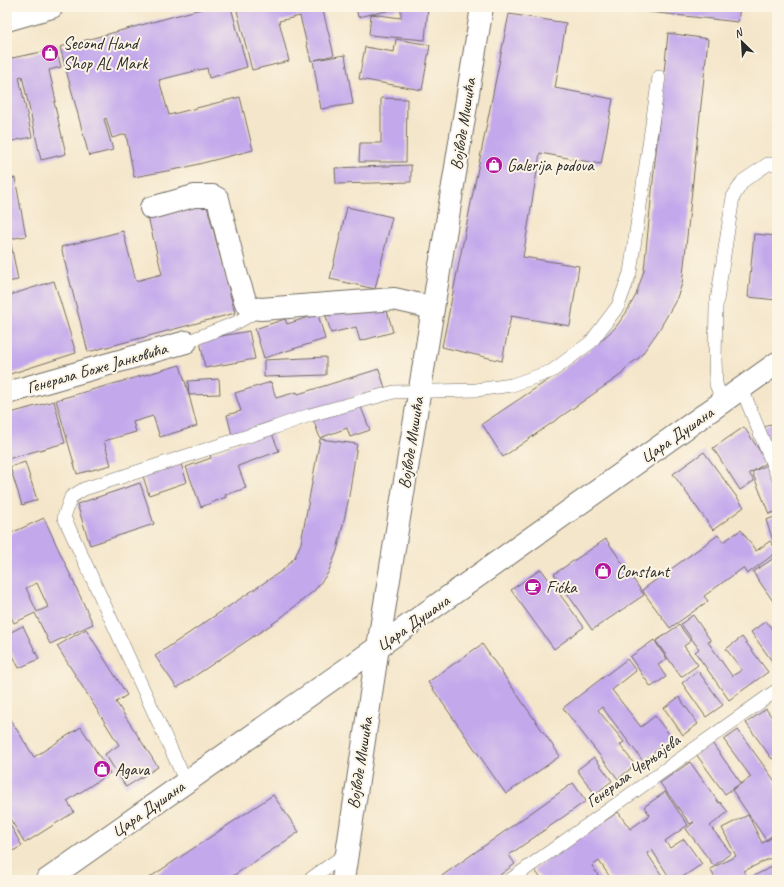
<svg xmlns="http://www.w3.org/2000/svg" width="784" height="887" font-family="Caveat,sans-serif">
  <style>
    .building { fill: #c3a8ec; fill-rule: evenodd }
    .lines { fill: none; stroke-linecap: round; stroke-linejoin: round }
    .service-casing { stroke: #716c63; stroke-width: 14 }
    .minor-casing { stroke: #716c63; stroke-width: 24 }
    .tertiary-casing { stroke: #716c63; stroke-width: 24 }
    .secondary-casing { stroke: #716c63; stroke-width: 24 }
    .service { stroke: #fff; stroke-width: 13 }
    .minor { stroke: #fff; stroke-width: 22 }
    .tertiary { stroke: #fff; stroke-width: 22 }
    .secondary { stroke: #fff; stroke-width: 22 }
    .labels { text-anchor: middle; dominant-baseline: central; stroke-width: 4; stroke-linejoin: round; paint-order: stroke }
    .poi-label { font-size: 17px; fill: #2b2b2b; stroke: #fcf5e5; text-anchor: start }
    .street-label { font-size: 17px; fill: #2b2b2b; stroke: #fcf5e5 }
  </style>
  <rect width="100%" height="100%" fill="#fcf5e5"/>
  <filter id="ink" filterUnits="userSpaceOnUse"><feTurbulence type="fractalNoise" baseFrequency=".025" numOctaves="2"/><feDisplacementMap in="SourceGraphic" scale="8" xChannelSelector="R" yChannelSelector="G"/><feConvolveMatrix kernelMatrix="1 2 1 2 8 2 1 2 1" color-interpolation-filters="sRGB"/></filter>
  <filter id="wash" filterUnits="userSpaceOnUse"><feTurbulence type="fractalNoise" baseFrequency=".012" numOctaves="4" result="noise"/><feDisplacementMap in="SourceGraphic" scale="16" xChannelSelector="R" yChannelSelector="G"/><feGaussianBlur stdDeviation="0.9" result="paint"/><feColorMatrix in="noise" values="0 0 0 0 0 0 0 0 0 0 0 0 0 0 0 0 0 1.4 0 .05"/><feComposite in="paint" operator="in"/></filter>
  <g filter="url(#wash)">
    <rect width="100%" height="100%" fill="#f4e6ca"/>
    <g id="blocks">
      <path class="building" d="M208 7H231L247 67 209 78 207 68 159 80 169 115 240 97 253 150 183 168 134 177 126 134 112 138 106 118 104 119 113 150 89 156 60 47Z
        M236 7H322L334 55 315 60 345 55 353 104 321 109 313 60 311 61 300 16 279 21 289 61 252 70Z
        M356 7H428L425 40 369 35 371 14 401 18V8L358 17Z
        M614 7H740L738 22 613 8Z
        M509 14 566 23 555 88 613 99 601 164 540 153 523 257 579 266 570 326 511 316 502 361 442 347Z
        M668 33 708 39 682 284 676 300 659 330 640 357 628 366 622 374 503 457 482 424 560 372 596 345 615 328 626 313 636 295 644 270Z
        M396 39 430 45 422 90 359 79 365 47 394 52Z
        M56 49 61 67 49 70 56 101 54 102 66 154 41 160 22 76 19 77 32 137 7 142V59Z
        M381 98 407 99 406 162H359L360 143H381Z
        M411 165V182L336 184 335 168Z
        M15 178 26 236 10 239 18 280 7 282V179Z
        M206 202 235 313 88 352 61 247 123 231 136 281 162 274 148 217Z
        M347 207 392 217 375 289 330 279Z
        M754 234 777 236V300L748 297Z
        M54 281 76 353 7 375V296Z
        M384 300 393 332 360 341 356 327 331 333 326 316Z
        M318 314 325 339 264 358 255 329 285 319 287 324Z
        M249 331 255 359 205 368 200 340Z
        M326 357V375L264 377V360Z
        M180 365 189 395 188 381 219 379 220 394 189 395 197 426 160 437 153 416 133 422 136 432 104 441 111 465 77 474 56 400Z
        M379 369 385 388 232 435 227 415 241 411 235 393 271 382 276 398 297 392 298 394Z
        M54 401 65 443 7 459V414Z
        M359 402 370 430 350 437 347 428 320 438 313 419Z
        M777 421V459L761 429Z
        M744 427 767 462 752 472 767 465 777 491V511L769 514 752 472 749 473 754 481 740 490 713 448Z
        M271 431 279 451 238 466 246 488 225 495 226 497 201 507 186 467 211 458 210 454Z
        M320 439 357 444 348 502 337 551 328 573 315 590 278 620 177 688 155 656 283 570 295 557 301 543Z
        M704 452 744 507 713 530 673 474Z
        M25 462 37 500 22 505 10 467Z
        M181 464 187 482 149 495 143 476Z
        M140 483 154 524 90 545 77 504Z
        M777 516V552L747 574 743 568 704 596 708 601 670 628 642 590 718 535 723 542 741 530 756 551 770 541 776 549 766 520Z
        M44 518 93 624 50 644 35 613 14 623 7 609V535ZM37 583 48 607 37 612 26 588Z
        M606 539 644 595 592 630 554 574Z
        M777 556V607L753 572Z
        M541 569 584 627 554 649 511 590Z
        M693 615 711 641 708 642 732 676 742 670 726 649 742 637 768 672 729 700 695 652 699 649 681 624Z
        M766 621 777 636V668L751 632Z
        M679 625 691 641 684 646 698 665 681 677 656 641Z
        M23 626 39 659 19 668 7 643V634Z
        M86 629 127 695 116 702 158 767 126 787 105 754 119 745 57 646Z
        M654 640 667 659 658 665 666 677 651 687 630 657Z
        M482 644 560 756 506 794 428 682Z
        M627 659 636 671 612 690 641 727 655 716 672 738 643 761 602 707 598 710 624 742 620 745 635 765 618 779 563 708Z
        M698 671 723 705 706 717 682 683Z
        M679 697 698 724 683 735 664 708Z
        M766 709 777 724V756L772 759 746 723Z
        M7 714 34 757 81 727 110 773 67 801 74 812 25 843 7 814Z
        M738 730 777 784V832L766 840 732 790 751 777 724 740Z
        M712 743 741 783 725 794 696 754Z
        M594 757 612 781 595 794 577 770Z
        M690 762 719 803 720 802 728 812 710 826 731 853 714 866 686 829 694 822 690 824 660 783Z
        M573 783 586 801 509 855 515 864 493 880H436Z
        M665 792 688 825 665 841 670 848 684 839 702 864 678 880H671L652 850 647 853 665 880H612L599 861 592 866 601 880H542L534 869 618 812 630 829 650 815 644 807Z
        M273 795 299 832 227 880H146Z
        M748 815 762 843 777 835V855L744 871 748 879 777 864V880H716L710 869 736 856 722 828Z
        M7 819 22 846 7 854Z"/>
    </g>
  </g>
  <g filter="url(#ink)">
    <use href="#blocks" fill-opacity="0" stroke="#716c63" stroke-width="1"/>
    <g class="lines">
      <defs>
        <path id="service" d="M186 342 238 322 250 315 252 308
          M742 389 777 475
          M723 403 716 384 715 360 716 307 733 197 743 181 768 164H777
          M186 782 64 517 71 497 84 489 276 427 310 415 394 392 476 390 512 385 552 371 591 342 618 306 630 273 659 77
          M309 880 347 853
          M510 880 777 690"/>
        <path id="minor" d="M151 208 194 196H213L218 199 237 276 246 303 252 308 261 309 394 299 433 308
          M7 393 186 342
          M343 880 378 647 777 363"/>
        <path id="tertiary" d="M47 880 378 647 482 7"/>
        <path id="secondary" d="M7 20 52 7"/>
      </defs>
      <use href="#service" class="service-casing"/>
      <use href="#minor" class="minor-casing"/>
      <use href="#tertiary" class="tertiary-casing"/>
      <use href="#secondary" class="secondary-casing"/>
      <use href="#service" class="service"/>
      <use href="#minor" class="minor"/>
      <use href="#tertiary" class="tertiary"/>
      <use href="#secondary" class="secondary"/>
    </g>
  </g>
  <defs>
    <symbol id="shop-disc" viewBox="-11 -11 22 22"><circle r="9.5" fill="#b5179e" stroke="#fcf5e5"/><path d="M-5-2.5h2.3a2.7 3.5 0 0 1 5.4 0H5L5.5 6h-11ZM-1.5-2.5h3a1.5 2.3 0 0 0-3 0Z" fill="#fff"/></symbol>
    <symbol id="cafe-disc" viewBox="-11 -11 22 22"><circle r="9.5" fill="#b5179e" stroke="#fcf5e5"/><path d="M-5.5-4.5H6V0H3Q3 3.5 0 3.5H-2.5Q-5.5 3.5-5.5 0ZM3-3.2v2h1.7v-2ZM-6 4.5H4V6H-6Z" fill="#fff"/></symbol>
  </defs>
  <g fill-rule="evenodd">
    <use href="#shop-disc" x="40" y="43" width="20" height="20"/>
    <use href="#shop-disc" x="484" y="155" width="20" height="20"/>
    <use href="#shop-disc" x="593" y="561" width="20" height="20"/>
    <use href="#cafe-disc" x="523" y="577" width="20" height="20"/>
    <use href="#shop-disc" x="92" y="759" width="20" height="20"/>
  </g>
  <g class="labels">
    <g class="poi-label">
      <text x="63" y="43">Second Hand<tspan x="63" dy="20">Shop AL Mark</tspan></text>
      <text x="507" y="165">Galerija podova</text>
      <text x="616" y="571">Constant</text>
      <text x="546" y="587">Fićka</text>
      <text x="115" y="769">Agava</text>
    </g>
    <g class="street-label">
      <text transform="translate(463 124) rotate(-81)">Војводе Мишића</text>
      <text transform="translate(97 368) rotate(-16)">Генерала Боже Јанковића</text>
      <text transform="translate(677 435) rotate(-35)">Цара Душана</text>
      <text transform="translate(411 443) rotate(-81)">Војводе Мишића</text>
      <text transform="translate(413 623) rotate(-35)">Цара Душана</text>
      <text transform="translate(360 763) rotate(-81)">Војводе Мишића</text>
      <text transform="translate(633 771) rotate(-36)">Генерала Черњајева</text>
      <text transform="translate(148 809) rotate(-35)">Цара Душана</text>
    </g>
  </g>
  <rect width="784" height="887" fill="none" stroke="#fcf5e5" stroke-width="24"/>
  <g transform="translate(742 42) rotate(335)" stroke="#fcf5e5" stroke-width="3" paint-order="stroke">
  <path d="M0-3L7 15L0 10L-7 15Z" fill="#2b2b2b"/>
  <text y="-6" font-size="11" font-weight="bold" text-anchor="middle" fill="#2b2b2b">N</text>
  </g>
</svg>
